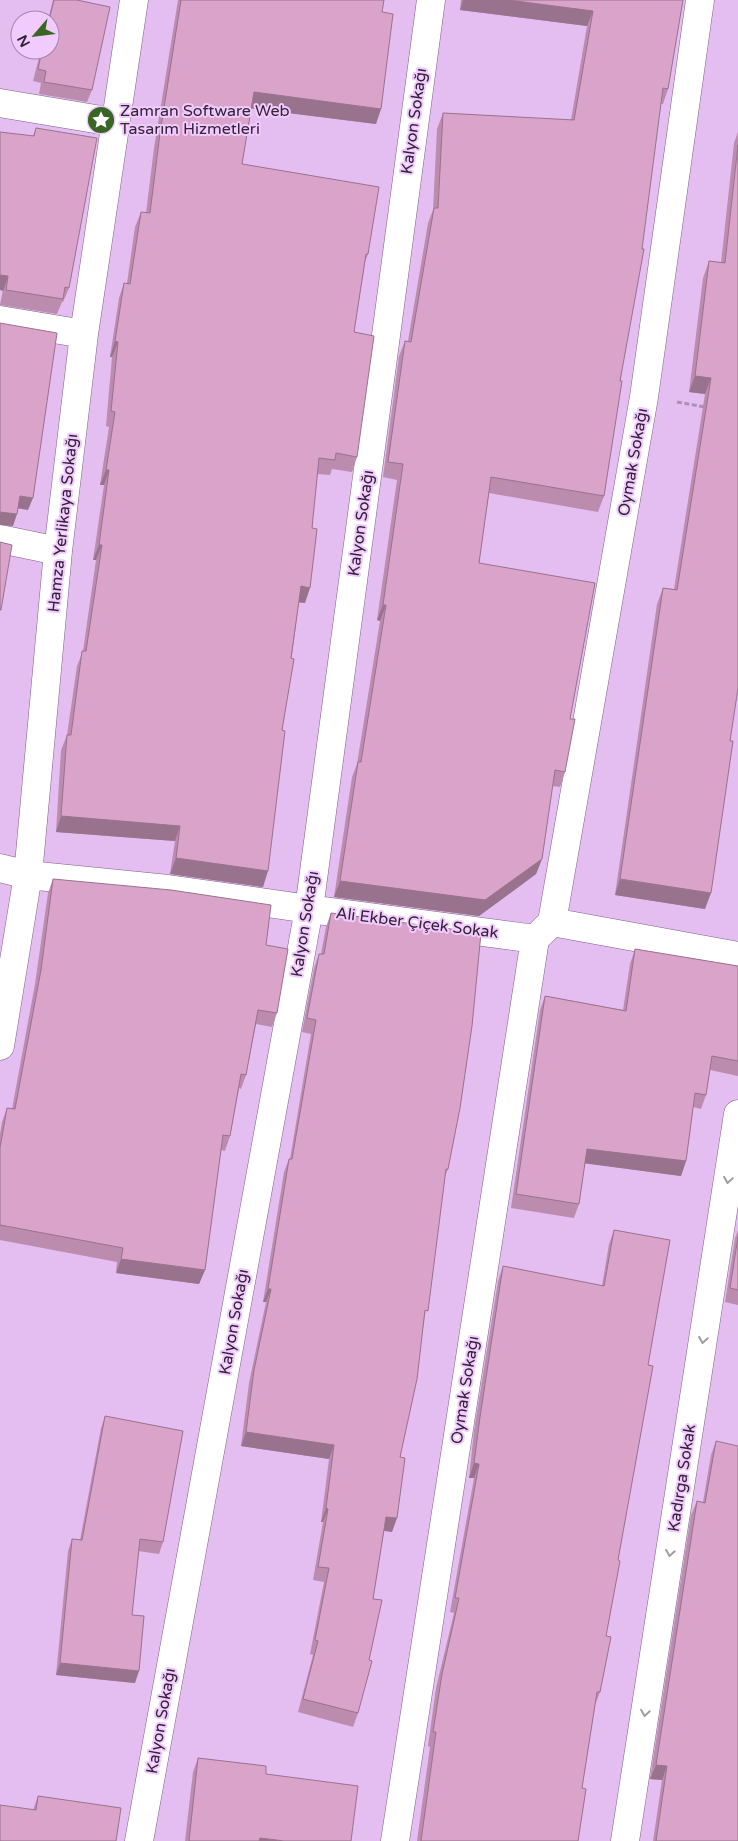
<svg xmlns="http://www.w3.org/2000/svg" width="738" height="1841" font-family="'Varela Round',sans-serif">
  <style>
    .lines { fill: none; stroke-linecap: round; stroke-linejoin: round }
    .minor-casing { stroke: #805e8c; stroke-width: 29 }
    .path { stroke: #ae8eb8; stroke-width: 3; stroke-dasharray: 5 2.5; stroke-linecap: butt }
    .minor { stroke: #fff; stroke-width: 28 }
    .wall { fill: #bb8cae }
    .shaded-wall { fill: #99728d }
    .building { fill: #daa3ca; stroke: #99728d }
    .oneway { stroke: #a39ca5 }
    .labels { text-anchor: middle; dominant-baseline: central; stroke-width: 4; stroke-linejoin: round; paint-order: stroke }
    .poi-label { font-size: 16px; fill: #322337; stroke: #f1cafe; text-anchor: start }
    .street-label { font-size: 16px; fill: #322337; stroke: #f1cafe }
  </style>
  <rect width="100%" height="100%" fill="#e4bdf1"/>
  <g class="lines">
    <defs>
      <path id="minor" d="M0 103 101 120 115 124
        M0 320 84 334
        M0 539 58 551
        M0 868 28 875 168 889 309 909 535 939 552 922 738 956
        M552 922 644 397 700 0
        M0 1046 28 875 58 551 84 334 134 0
        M139 1841 309 909 431 0
        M395 1841 535 939
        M625 1841 738 1114"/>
    </defs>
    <use href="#minor" class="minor-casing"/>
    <path class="path" d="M677 402 705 407"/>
    <use href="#minor" class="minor"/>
  </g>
  <path class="wall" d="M53 0H77L92 90 87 102 39 94 41 83 33 81 41 50H50V20H48Z
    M178 0H384L382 12 376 124 251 108 242 164 368 254 365 262 354 332 357 457 352 472 332 469 330 475 317 474 305 603 299 602 282 730 263 887 170 874 175 841 56 832 61 750 67 735 77 666 83 651 96 560H93L104 485H100L109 427 106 426 112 357H110L119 298 124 283H127L135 227 141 212 146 213 154 148Z
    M461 0H683L668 89 663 104H660L604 496 598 512 489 493 479 563 570 719 565 772 560 787 552 786 542 859 536 874 479 916 334 897 352 777 357 764 380 621 377 620 397 480 383 477 399 356 405 341H408L428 223 433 210 437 129 443 113 571 120 587 26 460 10Z
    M36 128 69 288 63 302H62L57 314 0 305 33 136Z
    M738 132V688L705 909 615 895 657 604 663 588 674 589 705 394 689 392 703 278 709 261 721 263 734 143Z
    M53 879 266 945 277 1013 272 1027 256 1024 246 1075 241 1089 239 1088 230 1136 225 1151 221 1150 205 1270 199 1284 116 1273 117 1262 0 1240V1134L2 1122 7 1108 12 1109 35 984 48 893Z
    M331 913 448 1169 444 1178 424 1321 400 1457 392 1532 384 1531 373 1599 358 1713 353 1727 298 1712 313 1655 310 1654 324 1582 313 1580 323 1522H321L329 1459 241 1446 249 1383 266 1302H263L284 1172 289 1159H290L311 1034 302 1032 314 968 319 954H321L326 927Z
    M635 949 738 966V1076L710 1070 706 1095 701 1109 693 1107 686 1161 681 1176 585 1163 579 1204 574 1218 511 1208 540 1010 545 996 623 1010 630 964Z
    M614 1230 648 1365 606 1636 600 1692 595 1705 582 1788 578 1841H417L430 1747 428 1746 436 1688 454 1613 450 1612 474 1478H469L474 1431 498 1281 503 1266 602 1286 609 1244Z
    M738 1230V1305L725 1302 735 1238Z
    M105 1416 163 1542 159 1554 138 1551 132 1615 135 1683 56 1675 68 1551 72 1539 80 1540 101 1428Z
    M716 1441 738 1841H653L662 1780 650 1779 691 1515 697 1501 703 1502 711 1455Z
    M198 1758 266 1774 351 1841H185L193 1772Z
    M38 1796 116 1841 33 1810Z"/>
  <path class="shaded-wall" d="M463 0H508L593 11 587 26 460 10Z
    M254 92 381 109 376 124 248 108Z
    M0 275 8 276 3 291 0 290Z
    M115 341 118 342 112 357H110Z
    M695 376 711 378 705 394 689 392Z
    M106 470H109L104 485H100Z
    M20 496 33 498 28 510 16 508Z
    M0 512 17 514 13 526 0 525Z
    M99 545H102L96 560H93Z
    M301 586 310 588 305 603 295 602Z
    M383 605H386L380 621 377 620Z
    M61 816 180 826 175 841 56 832Z
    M176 858 268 871 263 887 170 874Z
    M542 859 536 874 479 916 334 897 340 881Z
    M620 879 711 893 705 909 615 895Z
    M587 1149 686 1161 681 1176 582 1163Z
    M121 1259 205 1270 199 1284 116 1273Z
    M268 1289H271L266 1302H263Z
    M246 1432 334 1445 329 1459 241 1446Z
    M474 1463 479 1464 474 1478H469Z
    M326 1508 328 1509 323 1522H321Z
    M386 1517 397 1518 392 1532 381 1530Z
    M60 1663 139 1671 135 1683 56 1675Z
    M656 1765 667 1766 662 1780 650 1779Z
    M260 1838 284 1841H259Z"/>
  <path class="building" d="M54 0H77L110 7 92 90 44 82 46 71 38 69 42 50H50V20H49Z
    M181 0H384L382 12 393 14 381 109 254 92 242 164 379 187 368 254H366L354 332 374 336 357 457 336 453 335 460 319 458 312 528 317 529 310 588 301 586 291 658 294 659 282 730 285 731 268 871 176 858 180 826 61 816 67 735H71L82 651H86L102 545H99L109 470H106L115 412 111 411 118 342 115 341 124 283 130 284 141 212 150 213 160 133Z
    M508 0H683L668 89 663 88 642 249H644L620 381H622L604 496 491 477 479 563 595 583 570 719H575L565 772 555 770 542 859 485 900 340 881 358 762H361L386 605H383L403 464 388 462 405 341 411 342 434 208H438L443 113 574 120 593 11Z
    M36 128 97 138 69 288 65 287 63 299 6 290 8 276 0 275V132L34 136Z
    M738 145V688L730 741H733L711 893 620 879 663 588 677 590 711 378 695 376 709 261 725 263Z
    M0 323 57 333 33 498 20 496 17 514 0 512Z
    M0 542 12 545 1 610H0Z
    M53 879 171 890 271 905 266 945 288 949 277 1013 258 1010 246 1075 241 1074 230 1136 223 1135 205 1270 121 1259 123 1248 0 1225V1148L7 1108 15 1109 41 970Z
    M331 913 481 933 472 1026 460 1108 448 1169H446L428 1311 425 1310 417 1379 400 1457 405 1458 397 1518 386 1517 373 1599 382 1600 369 1660 372 1661 358 1713 303 1699 318 1641 315 1640 329 1568 318 1567 328 1509 326 1508 334 1445 246 1432 254 1370 271 1289H268L289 1159H292L316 1020 307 1018 319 954H324Z
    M635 949 738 966V1061L712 1056 706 1095 695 1093 686 1161 587 1149 579 1204 516 1194 545 996 626 1011Z
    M614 1230 670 1240 648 1365 653 1366 618 1560 620 1561 606 1636 611 1637 600 1692H597L582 1788 586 1789 578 1841H421L436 1732H433L442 1674 459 1598H455L479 1464 474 1463 480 1417 503 1266 604 1286Z
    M738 1237V1290L730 1288Z
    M105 1416 183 1431 163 1542 140 1539 132 1615 144 1616 139 1671 60 1663 72 1539 82 1540Z
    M716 1441 738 1446V1841H656L667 1766 656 1765 697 1501 705 1503Z
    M198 1758 266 1766V1774L358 1786 351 1841H284L260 1838 259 1841H189Z
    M38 1796 121 1808 116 1841H0V1805L36 1810Z"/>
  <defs><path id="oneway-chevron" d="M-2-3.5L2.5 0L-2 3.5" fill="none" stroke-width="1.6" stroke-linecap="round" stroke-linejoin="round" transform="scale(1.25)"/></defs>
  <g class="oneway">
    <use href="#oneway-chevron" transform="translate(728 1180) rotate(99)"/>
    <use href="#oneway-chevron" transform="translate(703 1340) rotate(99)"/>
    <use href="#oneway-chevron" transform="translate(670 1553) rotate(99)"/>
    <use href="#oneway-chevron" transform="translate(645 1713) rotate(99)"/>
  </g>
  <defs>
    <symbol id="sight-disc" viewBox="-11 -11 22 22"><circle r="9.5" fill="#396625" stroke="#f1cafe"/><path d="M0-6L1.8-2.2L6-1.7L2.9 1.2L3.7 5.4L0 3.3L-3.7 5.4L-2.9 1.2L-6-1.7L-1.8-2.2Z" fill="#fff"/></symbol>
  </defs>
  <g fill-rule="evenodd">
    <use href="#sight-disc" x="85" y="104" width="32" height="32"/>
  </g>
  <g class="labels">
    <g class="poi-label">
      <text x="120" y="111">Zamran Software Web<tspan x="120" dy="18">Tasarım Hizmetleri</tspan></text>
    </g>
    <g class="street-label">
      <text transform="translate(414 121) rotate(-82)">Kalyon Sokağı</text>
      <text transform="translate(633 462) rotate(-80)">Oymak Sokağı</text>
      <text transform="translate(63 523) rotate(-84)">Hamza Yerlikaya Sokağı</text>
      <text transform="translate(361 523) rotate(-82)">Kalyon Sokağı</text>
      <text transform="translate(417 923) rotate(7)">Ali Ekber Çiçek Sokak</text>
      <text transform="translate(305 924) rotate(-81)">Kalyon Sokağı</text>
      <text transform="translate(234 1322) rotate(-80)">Kalyon Sokağı</text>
      <text transform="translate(465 1390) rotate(-81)">Oymak Sokağı</text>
      <text transform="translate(682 1478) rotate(-81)">Kadırga Sokak</text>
      <text transform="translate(161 1721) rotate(-80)">Kalyon Sokağı</text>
    </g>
  </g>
  <g transform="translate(35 35) rotate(242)"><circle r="24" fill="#f1cafe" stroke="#a587ae"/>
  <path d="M0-4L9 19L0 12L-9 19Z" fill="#396625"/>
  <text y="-8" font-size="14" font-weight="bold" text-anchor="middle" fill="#322337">N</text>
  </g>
</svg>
